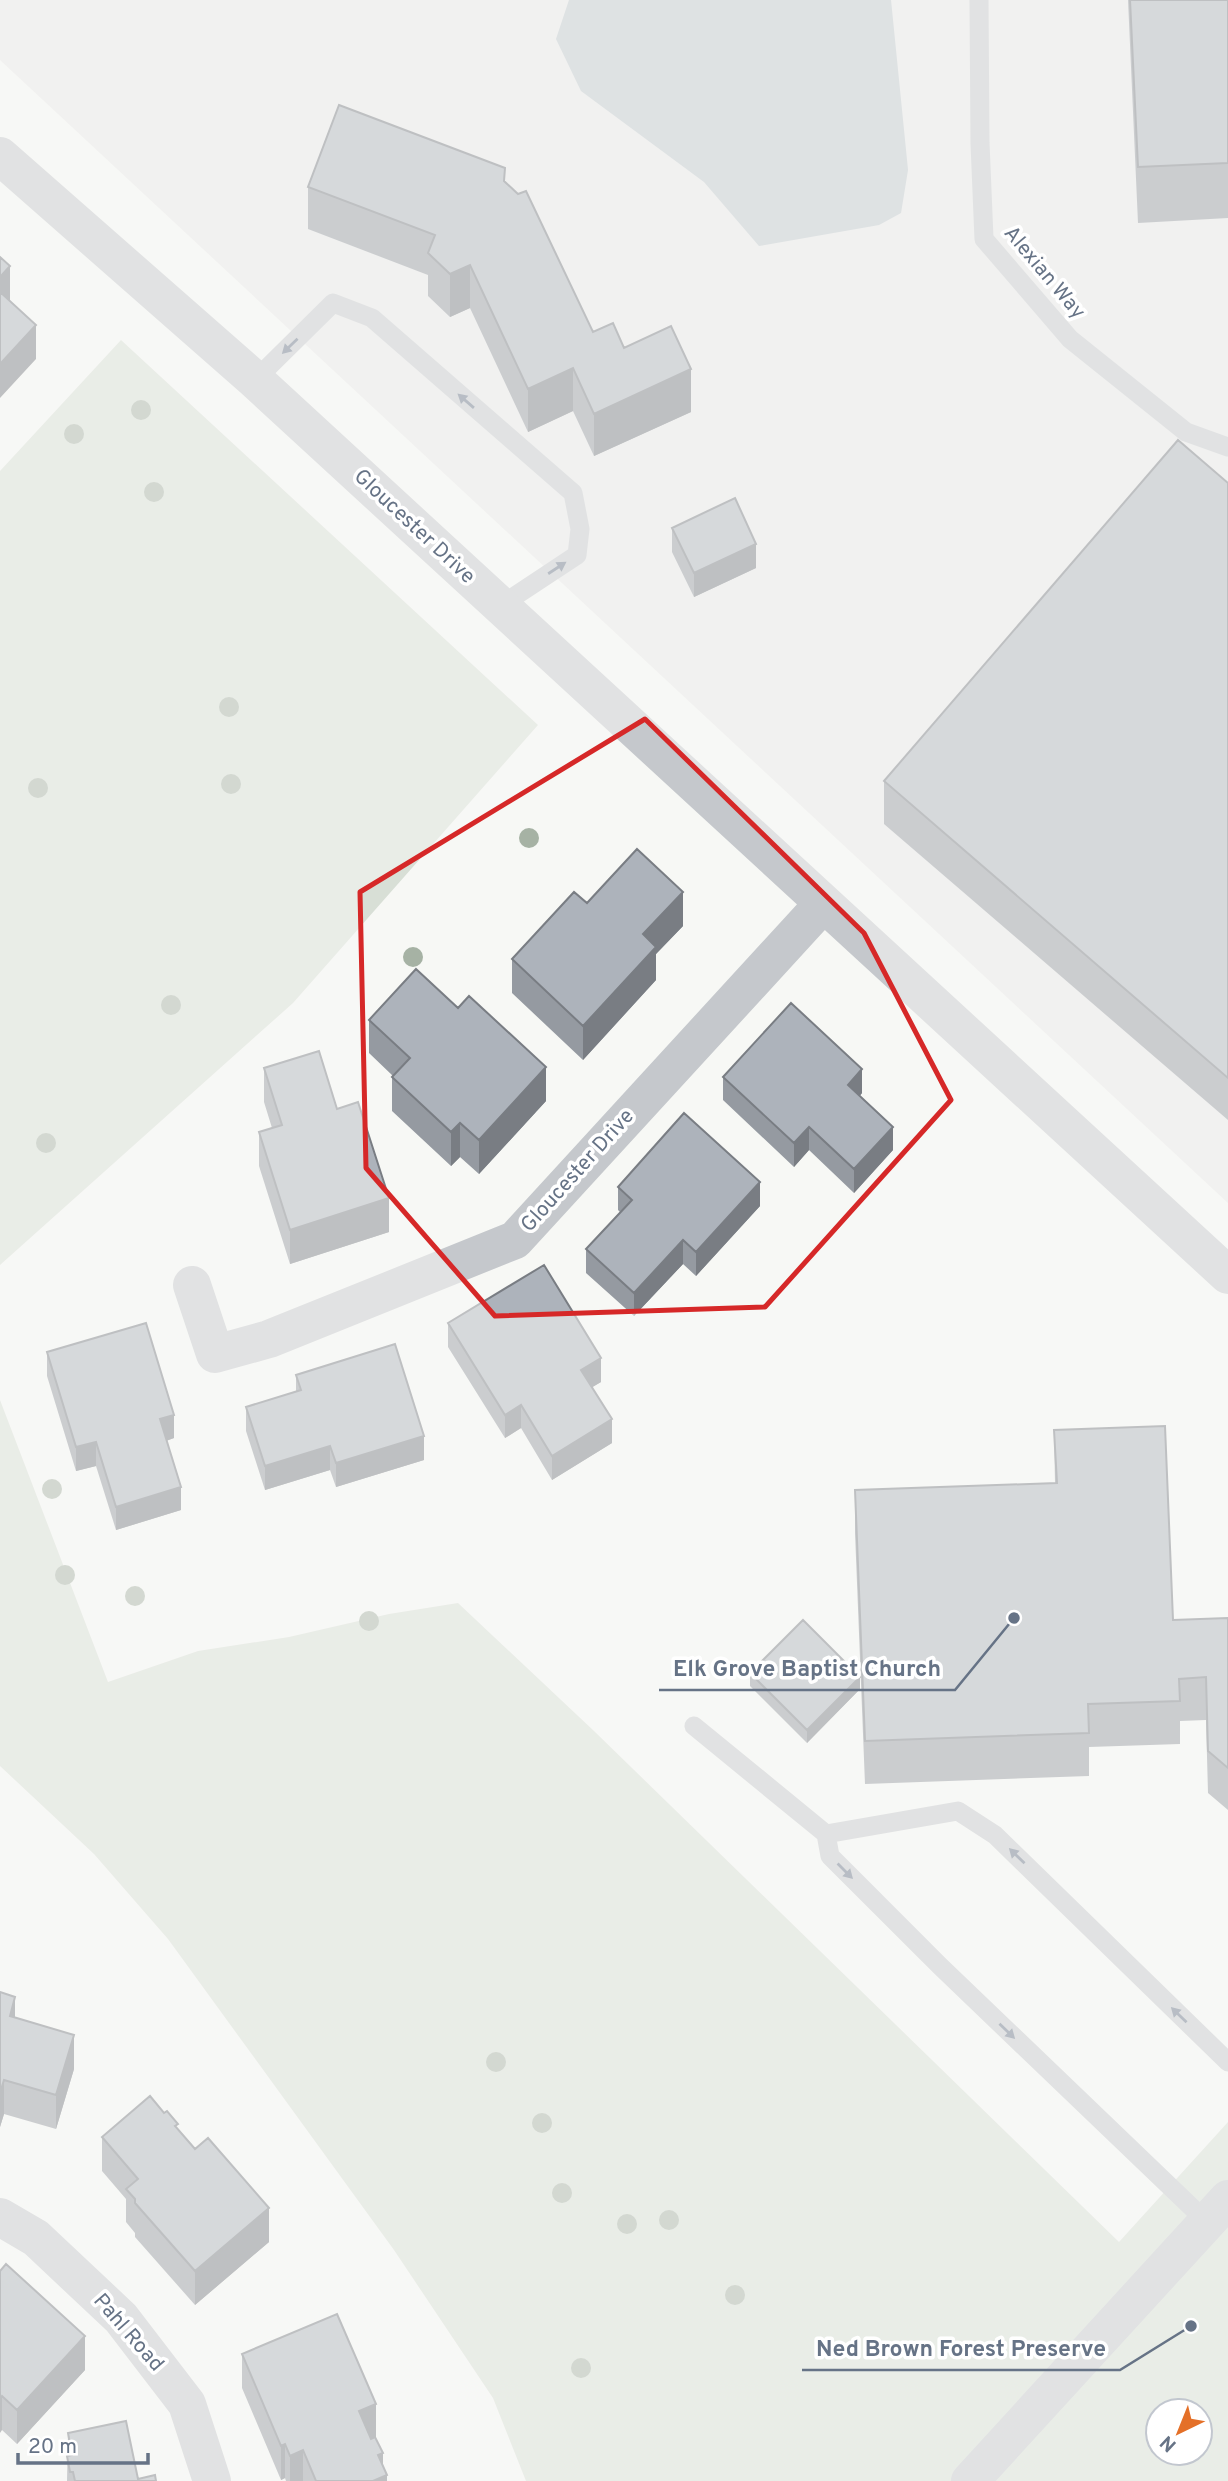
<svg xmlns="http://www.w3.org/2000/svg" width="1228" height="2481" font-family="Overpass,sans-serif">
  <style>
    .built { fill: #e8e8e8 }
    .green { fill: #d8dfd6; fill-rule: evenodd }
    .water { fill: #bec7cc }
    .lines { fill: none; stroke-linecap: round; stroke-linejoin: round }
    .lane { stroke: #c5c8cc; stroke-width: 19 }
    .street { stroke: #c5c8cc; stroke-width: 38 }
    .tree { fill: #a6b2a4 }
    .wall { fill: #959aa1 }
    .shaded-wall { fill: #797d83 }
    .building { fill: #adb3bb; stroke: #797d83; stroke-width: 2 }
    .oneway { fill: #6b778a }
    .marked { fill: none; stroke: #d62828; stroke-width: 5; stroke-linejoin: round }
    .labels { text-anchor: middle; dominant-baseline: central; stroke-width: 7; stroke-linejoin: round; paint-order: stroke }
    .street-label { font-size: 21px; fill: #667386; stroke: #fff }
    .leader { fill: none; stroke: #667386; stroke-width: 2.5 }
    .callout-dot { fill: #667386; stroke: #fff; stroke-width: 2.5 }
    .callout-label { font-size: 23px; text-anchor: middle; font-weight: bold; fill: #667386; stroke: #fff; stroke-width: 7; stroke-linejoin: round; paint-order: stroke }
  </style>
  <rect width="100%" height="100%" fill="#f7f8f5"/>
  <path class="built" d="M0 0H1228V1203L0 60Z"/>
  <path class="green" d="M121 340 538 725 293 1003 0 1265V471Z
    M0 1400 108 1682 198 1651 289 1637 389 1614 458 1603 594 1731 1119 2242 1228 2122V2481H526L493 2398 394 2250 168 1939 94 1854 0 1766ZM1158 2411H1200V2453H1158Z"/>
  <path class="water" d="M569 0H891L908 170 901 213 879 225 759 246 704 182 581 91 556 39Z"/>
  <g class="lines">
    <path class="lane" d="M979 0 980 143 984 239 1070 339 1186 432 1228 447
      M255 380 333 303 372 318 573 493 580 529 577 555 500 606
      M694 1726 826 1834
      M1207 2222 940 1966 830 1856 826 1834 958 1811 995 1835 1228 2062"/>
    <path class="street" d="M0 156 255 380 1228 1275
      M192 1285 215 1354 269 1339 515 1240 823 904
      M0 2217 36 2238 121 2318 187 2404 212 2481
      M970 2481 1228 2199"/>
  </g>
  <g class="tree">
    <circle cx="141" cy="410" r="10"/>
    <circle cx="74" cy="434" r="10"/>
    <circle cx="154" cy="492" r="10"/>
    <circle cx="229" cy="707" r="10"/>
    <circle cx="231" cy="784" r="10"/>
    <circle cx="38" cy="788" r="10"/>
    <circle cx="529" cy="838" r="10"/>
    <circle cx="413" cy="957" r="10"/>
    <circle cx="171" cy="1005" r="10"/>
    <circle cx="46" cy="1143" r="10"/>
    <circle cx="52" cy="1489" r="10"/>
    <circle cx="65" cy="1575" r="10"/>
    <circle cx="135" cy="1596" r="10"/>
    <circle cx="369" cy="1621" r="10"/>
    <circle cx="496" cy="2062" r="10"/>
    <circle cx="542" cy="2123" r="10"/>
    <circle cx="562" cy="2193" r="10"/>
    <circle cx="669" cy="2220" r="10"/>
    <circle cx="627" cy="2224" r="10"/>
    <circle cx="735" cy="2295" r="10"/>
    <circle cx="581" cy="2368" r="10"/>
  </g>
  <path class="wall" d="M1128 0H1228V218L1138 223Z
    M505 182 593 332 624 348 691 412 594 456 573 411 528 432 470 308 450 317 428 296V275L308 229V187Z
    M1228 483V1120L884 824V781Z
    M672 528 756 568 694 597 672 552Z
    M587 903 683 926 656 954V980L583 1060 512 993V959Z
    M369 1020 546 1101 479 1174 460 1157 451 1166 392 1111V1077L393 1076 369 1053Z
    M264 1068 337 1109 389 1232 290 1264 259 1166V1132L272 1128 264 1102Z
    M723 1077 862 1093 860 1096 893 1150 854 1193 809 1150 794 1167 723 1100Z
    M618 1187 760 1206 696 1276 683 1264 634 1316 586 1273V1249L620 1212 618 1210Z
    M448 1323 601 1382 592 1387 612 1443 552 1480 521 1428 505 1438 448 1347Z
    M47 1352 174 1438 166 1441 181 1510 116 1530 96 1466 76 1471 47 1376Z
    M296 1375 424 1460 336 1487 330 1470 265 1490 246 1431V1407L296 1392Z
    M1054 1430 1173 1620 1228 1618V1810L1208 1793 1206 1720 1180 1721V1744L1089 1747V1776L865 1784 855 1533V1490L1055 1483Z
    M750 1673 860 1689 807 1743 750 1686Z
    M0 1992 15 2018 74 2069 56 2129 4 2114 0 2127Z
    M178 2130 269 2242 195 2305 135 2237V2233L126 2222V2199L102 2171V2137Z
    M0 2271 85 2370 17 2444 2 2430Z
    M242 2354 376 2438 387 2481H286L285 2478 281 2480 242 2388Z
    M68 2433 138 2479 156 2481H67Z"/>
  <path class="shaded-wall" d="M470 265V308L450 317V274Z
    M10 266V300L0 311V277Z
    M36 325V359L0 398V364Z
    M573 368V411L528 432V389Z
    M691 369V412L594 456V414Z
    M756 544V568L694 597V573Z
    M683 892V926L656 954V980L583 1060V1026L643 934Z
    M546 1067V1101L479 1174V1140Z
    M862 1069V1093L848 1108V1085Z
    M460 1123V1157L451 1166V1132Z
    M809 1127V1150L794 1167V1143Z
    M893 1127V1150L854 1193V1169Z
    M760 1182V1206L696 1276V1252Z
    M389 1198V1232L290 1264V1230Z
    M683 1240V1264L634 1316V1293Z
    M601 1358V1382L581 1394V1370Z
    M521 1405V1428L505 1438V1415Z
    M174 1415V1438L160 1443V1419Z
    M612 1419V1443L552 1480V1456Z
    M424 1436V1460L336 1487V1463Z
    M96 1442V1466L76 1471V1447Z
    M330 1446V1470L265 1490V1466Z
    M181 1487V1510L116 1530V1507Z
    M860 1677V1689L807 1743V1730Z
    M15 1997V2030L10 2016Z
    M74 2035V2069L56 2129V2095Z
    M4 2080V2114L0 2127V2093Z
    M269 2208V2242L195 2305V2271Z
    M85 2336V2370L17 2444V2410Z
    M2 2396V2430L0 2433V2399Z
    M376 2404V2438L359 2445V2411Z
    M285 2444V2478L281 2480V2446Z
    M303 2450V2481H290V2456Z
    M383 2453V2477L387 2475V2481H373L378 2455Z"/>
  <path class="building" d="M1130 0H1228V163L1138 167Z
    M339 105 505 168 504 181 518 194 526 191 593 332 613 323 624 348 671 326 691 369 594 414 573 368 528 389 470 265 450 274 428 253 435 235 308 187Z
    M0 257 10 266 0 277Z
    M0 292 36 325 0 364Z
    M1178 440 1228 483V1078L884 781Z
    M735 498 756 544 694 573 672 528Z
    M637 849 683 892 643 934 656 947 583 1026 512 959 574 892 587 903Z
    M416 969 458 1008 469 996 546 1067 479 1140 460 1123 451 1132 392 1077 410 1058 369 1020Z
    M791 1003 862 1069 848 1085 893 1127 854 1169 809 1127 794 1143 723 1077Z
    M319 1051 337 1109 358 1102 389 1198 290 1230 259 1132 282 1125 264 1068Z
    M684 1113 760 1182 696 1252 683 1240 634 1293 586 1249 632 1200 618 1187Z
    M544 1265 601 1358 581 1370 612 1419 552 1456 521 1405 505 1415 448 1323Z
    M146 1323 174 1415 160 1419 181 1487 116 1507 96 1442 76 1447 47 1352Z
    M395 1344 424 1436 336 1463 330 1446 265 1466 246 1407 301 1390 296 1375Z
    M1165 1426 1173 1620 1228 1618V1768L1208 1751 1206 1677 1179 1679 1180 1701 1088 1704 1089 1733 865 1741 855 1490 1057 1483 1054 1430Z
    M803 1620 860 1677 807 1730 750 1673Z
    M0 1992 15 1997 10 2016 74 2035 56 2095 4 2080 0 2093Z
    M150 2096 164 2113 167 2111 178 2124 175 2126 195 2149 208 2138 269 2208 195 2271 135 2203V2199L126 2189 138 2179 102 2137Z
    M6 2264 85 2336 17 2410 2 2396 0 2399V2271Z
    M337 2314 376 2404 359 2411 371 2439 375 2437 383 2453 378 2455 387 2475 373 2481H316L303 2450 290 2456 285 2444 281 2446 242 2354Z
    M126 2421 138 2479 155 2475 156 2481H75L73 2472H70L67 2456 72 2455 68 2433Z"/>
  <defs><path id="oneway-solid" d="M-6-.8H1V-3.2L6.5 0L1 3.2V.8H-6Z" transform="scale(1.75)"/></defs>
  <g class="oneway">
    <use href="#oneway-solid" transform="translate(290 346) rotate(136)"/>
    <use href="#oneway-solid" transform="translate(466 401) rotate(-139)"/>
    <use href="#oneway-solid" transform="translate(557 568) rotate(-33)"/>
    <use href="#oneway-solid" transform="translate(1017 1856) rotate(-136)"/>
    <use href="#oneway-solid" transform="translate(845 1871) rotate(45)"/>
    <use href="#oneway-solid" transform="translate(1179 2015) rotate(-136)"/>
    <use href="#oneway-solid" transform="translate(1007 2031) rotate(44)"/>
  </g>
  <path d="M0 0H1228V2481H0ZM645 719 864 933 951 1100 765 1307 495 1316 366 1168 360 892Z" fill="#f7f8f5" fill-opacity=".55" fill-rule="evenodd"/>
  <path class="marked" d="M645 719 864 933 951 1100 765 1307 495 1316 366 1168 360 892Z"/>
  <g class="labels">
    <g class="street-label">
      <text transform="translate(1044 273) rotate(50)">Alexian Way</text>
      <text transform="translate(414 527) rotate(43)">Gloucester Drive</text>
      <text transform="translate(578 1171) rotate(-48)">Gloucester Drive</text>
      <text transform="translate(128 2333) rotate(49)">Pahl Road</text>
    </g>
  </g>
  <path class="leader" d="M1014 1618L955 1690H659M1191 2326L1120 2370H802"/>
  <g class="callout-dot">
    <circle cx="1014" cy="1618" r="7"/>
    <circle cx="1191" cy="2326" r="7"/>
  </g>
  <g class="callout-label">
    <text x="807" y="1676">Elk Grove Baptist Church</text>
    <text x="961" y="2356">Ned Brown Forest Preserve</text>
  </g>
  <g transform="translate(1179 2432) rotate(223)"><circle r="33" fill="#ffffff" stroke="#c2c7cf" stroke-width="2"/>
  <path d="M0-5L12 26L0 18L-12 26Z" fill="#e47028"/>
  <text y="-10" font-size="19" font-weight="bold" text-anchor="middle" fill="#667386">N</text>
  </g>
  <path d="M18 2453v10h130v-10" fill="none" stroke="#667386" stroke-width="3.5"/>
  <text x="28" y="2453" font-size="21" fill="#667386" stroke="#ffffff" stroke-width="5" paint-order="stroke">20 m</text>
</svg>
